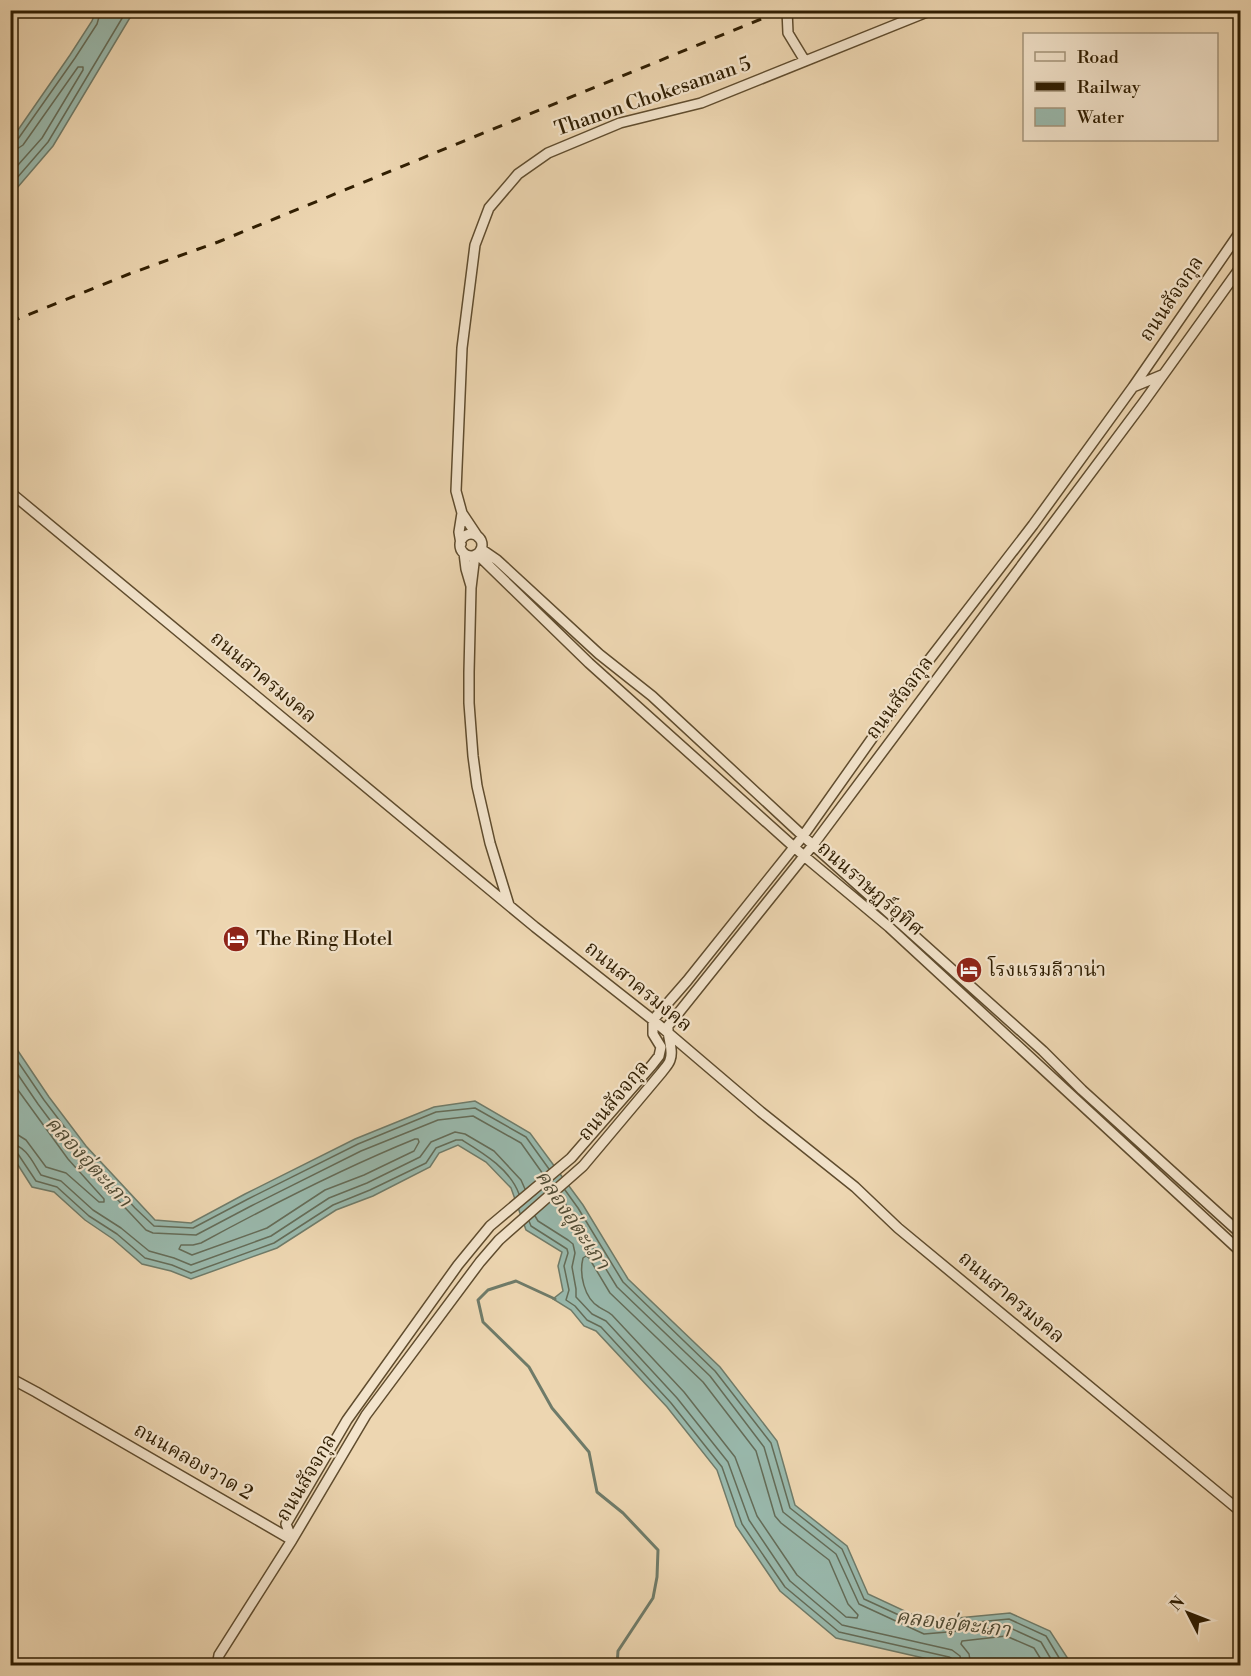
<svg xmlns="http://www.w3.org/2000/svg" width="1251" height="1676" font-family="'Libre Bodoni','Noto Serif Thai',serif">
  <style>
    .water { fill: #99b9ad; stroke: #6f7b69; stroke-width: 1.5 }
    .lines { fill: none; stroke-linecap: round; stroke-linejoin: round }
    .shore { stroke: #646c58; stroke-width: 1.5 }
    .stream { stroke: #6f7b69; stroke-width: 3 }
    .tertiary-casing { stroke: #5f4c2e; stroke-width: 12 }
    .tertiary { stroke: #f3e4cc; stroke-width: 9 }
    .rail { stroke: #301e02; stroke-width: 3; stroke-dasharray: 10 10; stroke-linecap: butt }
    .labels { text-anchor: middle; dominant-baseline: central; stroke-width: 4.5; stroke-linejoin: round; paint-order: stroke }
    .street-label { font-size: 20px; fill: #301e02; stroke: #f3e4cc }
    .poi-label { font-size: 20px; fill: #301e02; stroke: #f3e4cc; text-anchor: start }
    .water-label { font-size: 21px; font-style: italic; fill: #504c35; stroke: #f3e4cc }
  </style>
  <rect width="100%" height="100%" fill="#edd6b1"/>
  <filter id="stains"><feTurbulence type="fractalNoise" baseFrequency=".00333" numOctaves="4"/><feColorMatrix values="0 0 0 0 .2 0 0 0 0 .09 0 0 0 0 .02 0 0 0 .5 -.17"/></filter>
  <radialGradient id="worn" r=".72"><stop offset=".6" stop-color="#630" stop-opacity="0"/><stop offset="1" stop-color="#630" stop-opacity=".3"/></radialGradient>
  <path class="water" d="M96 11H134L53 146 11 195V140L70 55 92 21Z
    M10 1039 49 1097 86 1146 155 1220 191 1223 245 1194 355 1139 434 1107 475 1101 530 1133 583 1205 628 1279 720 1367 777 1441 795 1505 847 1546 868 1594 926 1621 1010 1613 1050 1631 1072 1665 974 1666 941 1662 836 1638 780 1591 736 1526 717 1470 667 1407 596 1331 584 1326 571 1310 553 1299 563 1291 558 1266 562 1252 526 1230 511 1188 486 1162 458 1145 439 1153 430 1167 373 1196 336 1210 277 1248 191 1279 171 1271 142 1264 113 1239 85 1220 54 1192 32 1187 11 1154Z"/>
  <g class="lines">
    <path class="shore" d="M10 142 18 139 75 58 97 24 101 10
      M10 150 17 149 23 145 78 67H83V70L42 138 10 174
      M10 186 48 142 127 10
      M10 1050 44 1100 82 1150 135 1208 154 1226 193 1228 248 1199 358 1144 436 1112 475 1108 526 1137 549 1169
      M10 1063 38 1104 76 1155 130 1213 146 1230 153 1233 196 1235 251 1206 361 1151 438 1120 473 1116 521 1143 543 1174
      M10 1079 68 1159 104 1199V1202H99L66 1173 46 1167 26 1140 18 1135H10
      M415 1139H418L419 1142 414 1151 364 1175 325 1190 267 1228 192 1255 179 1249 181 1245H193L201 1243C271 1205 341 1169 415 1139Z
      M10 1144C26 1145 33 1163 41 1175L61 1181 93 1210 121 1228 149 1251 174 1258 191 1265 271 1236 329 1198 367 1183 420 1157 431 1142 455 1132 465 1134 494 1151 521 1180 525 1189
      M10 1151 18 1154 36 1181 57 1187 89 1216 117 1234 145 1258 172 1265 191 1273 274 1243 333 1205 370 1190 426 1163 436 1148 456 1140H462C483 1153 510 1169 519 1194
      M565 1190 578 1208 623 1282 715 1371 771 1443 790 1508 842 1549 864 1599 925 1627 1009 1619 1046 1636 1064 1666
      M559 1195 571 1212 617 1287 710 1376 764 1447 783 1512 836 1554 859 1604 924 1634 1008 1627 1041 1642 1055 1666
      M535 1216 538 1221 568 1240 573 1244 575 1253 572 1267 576 1289V1297L592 1314 606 1321 677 1398 728 1462 749 1520 790 1581 842 1625 952 1650 960 1656 962 1666
      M529 1221 531 1226 567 1249 568 1253 564 1266 569 1290 566 1300 575 1306 587 1320 601 1327 671 1403 722 1467 742 1524 785 1587 839 1632 949 1657 954 1660V1666
      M586 1256 589 1258 610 1293 703 1382 756 1451 775 1516 781 1523 829 1560 848 1604 858 1615 857 1618 846 1617 797 1575 757 1516 735 1457 684 1392 612 1315C608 1311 603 1310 599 1307 584 1298 579 1274 583 1258Z
      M971 1666 969 1654 961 1644 962 1641 1006 1636 1034 1648 1045 1666"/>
    <path class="stream" d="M555 1299 516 1281 488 1290 478 1300 483 1322 529 1367 552 1408 589 1452 597 1492 623 1513 658 1550 657 1577 653 1598 618 1651 617 1666"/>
    <defs>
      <path id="tertiary" d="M787 10 788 33 805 61
        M1133 387 1162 375
        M10 492 535 927 653 1020 761 1112 855 1187 898 1228 1240 1511
        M460 545a11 11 0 1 1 22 0a11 11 0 1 1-22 0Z
        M478 537 462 513 456 491 462 348 475 245 489 208 518 174 548 153 620 123 701 103 932 10
        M461 544 459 532 462 513
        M481 549 497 560 599 654 652 696 803 836 1043 1051 1082 1090 1240 1233
        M464 553 466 569 471 586
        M477 554 589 663 804 856 889 927 1240 1251
        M475 555 471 588 469 672V703L473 756 477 786 490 843 509 905
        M10 1378 36 1392 292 1540
        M292 1540 286 1524 347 1420 458 1265 490 1226 571 1158 652 1065 659 1056 661 1047 653 1034V1020L687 981 803 836 912 682 1033 525 1133 387 1240 232
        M217 1666 219 1655 292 1540 366 1415 480 1262 499 1240 583 1166 662 1072C664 1069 669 1064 670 1060 674 1050 667 1037 668 1026L813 845 1143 403 1240 268"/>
    </defs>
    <use href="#tertiary" class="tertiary-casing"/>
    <use href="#tertiary" class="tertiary"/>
    <path class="rail" d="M10 322 129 274 218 242 783 10"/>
  </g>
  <defs>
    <symbol id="hotel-disc" viewBox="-11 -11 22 22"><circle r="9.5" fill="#8f2418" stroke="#f3e4cc"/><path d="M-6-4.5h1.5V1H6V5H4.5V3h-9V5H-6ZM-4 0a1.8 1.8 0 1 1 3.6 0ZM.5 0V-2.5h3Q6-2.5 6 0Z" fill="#fff"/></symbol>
  </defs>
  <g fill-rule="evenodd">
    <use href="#hotel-disc" x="221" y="924" width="30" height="30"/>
    <use href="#hotel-disc" x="954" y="955" width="30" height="30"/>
  </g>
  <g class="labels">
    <g class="street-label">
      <text transform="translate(653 97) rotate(-19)">Thanon Chokesaman 5</text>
      <text transform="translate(1172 299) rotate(-56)">ถนนสัจจกุล</text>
      <text transform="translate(263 678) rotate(40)">ถนนสาครมงคล</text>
      <text transform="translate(900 698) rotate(-53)">ถนนสัจจกุล</text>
      <text transform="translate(870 889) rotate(41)">ถนนราษฏร์อุทิศ</text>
      <text transform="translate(638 987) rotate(39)">ถนนสาครมงคล</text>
      <text transform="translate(614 1101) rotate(-50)">ถนนสัจจกุล</text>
      <text transform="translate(1011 1298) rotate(40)">ถนนสาครมงคล</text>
      <text transform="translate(193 1462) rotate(30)">ถนนคลองวาด 2</text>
      <text transform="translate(307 1478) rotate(-59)">ถนนสัจจกุล</text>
    </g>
    <g class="poi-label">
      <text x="256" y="939">The Ring Hotel</text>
      <text x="988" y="970">โรงแรมลีวาน่า</text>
    </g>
    <g class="water-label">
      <text transform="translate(88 1162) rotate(47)">คลองอุ่ตะเภา</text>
      <text transform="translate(572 1220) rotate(56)">คลองอุ่ตะเภา</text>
      <text transform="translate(953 1624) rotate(7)">คลองอุ่ตะเภา</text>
    </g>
  </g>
  <rect width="1251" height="1676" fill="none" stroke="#edd6b1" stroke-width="36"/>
  <rect x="12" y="12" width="1227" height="1652" fill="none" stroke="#301e02" stroke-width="3"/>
  <rect x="18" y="18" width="1215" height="1640" fill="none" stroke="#301e02" stroke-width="1.5"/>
  <rect x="1023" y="33" width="195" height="108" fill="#f3e4cc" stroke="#a5957b" stroke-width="1.5"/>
  <rect x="1035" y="52" width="30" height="9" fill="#f3e4cc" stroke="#a5957b" stroke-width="1.5"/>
  <text x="1077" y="63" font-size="18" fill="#301e02">Road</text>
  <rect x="1035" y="82" width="30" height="9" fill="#301e02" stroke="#a5957b" stroke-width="1.5"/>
  <text x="1077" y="93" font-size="18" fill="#301e02">Railway</text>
  <rect x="1035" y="108" width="30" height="18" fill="#99b9ad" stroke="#a5957b" stroke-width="1.5"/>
  <text x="1077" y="123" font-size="18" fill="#301e02">Water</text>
  <g transform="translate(1188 1613) rotate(312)" stroke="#f3e4cc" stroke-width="4.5" paint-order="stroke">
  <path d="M0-4.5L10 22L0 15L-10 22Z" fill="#301e02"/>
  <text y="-9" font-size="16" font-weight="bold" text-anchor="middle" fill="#301e02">N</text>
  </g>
  <rect width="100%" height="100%" filter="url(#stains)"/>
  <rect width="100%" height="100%" fill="url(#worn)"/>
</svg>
